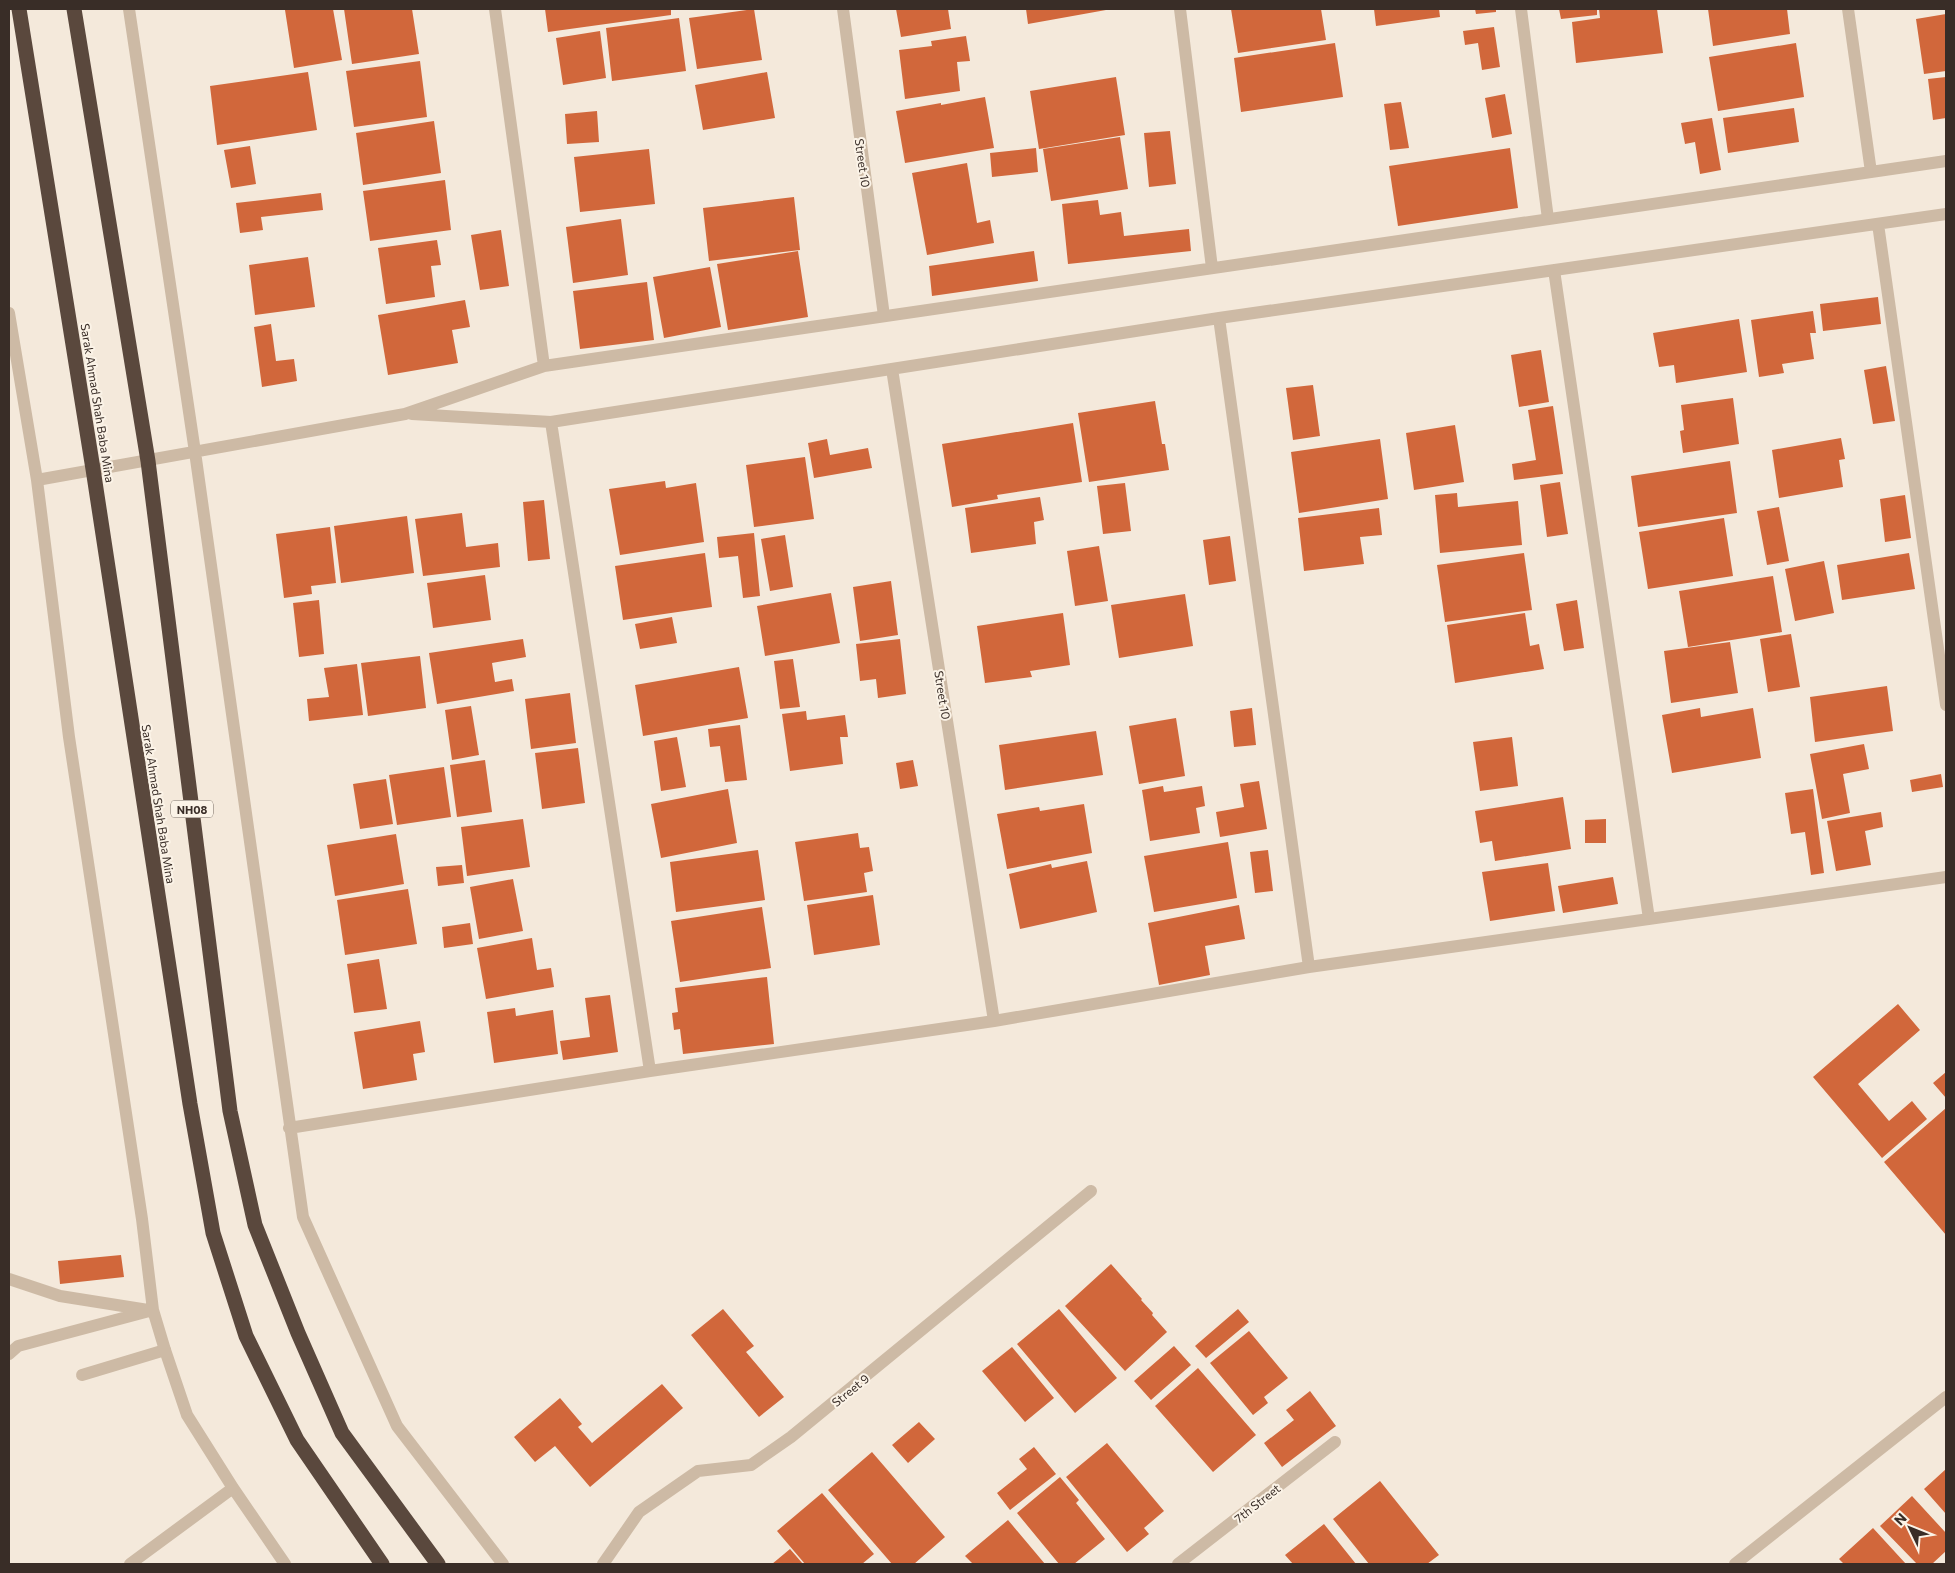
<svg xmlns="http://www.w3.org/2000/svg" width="1955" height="1573" font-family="Commissioner,sans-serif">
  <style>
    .building { fill: #d1673b }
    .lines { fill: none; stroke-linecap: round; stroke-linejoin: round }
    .lane { stroke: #cdbaa5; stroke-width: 12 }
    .street { stroke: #cdbaa5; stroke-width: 12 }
    .highway { stroke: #5a483d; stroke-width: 15 }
    .labels { text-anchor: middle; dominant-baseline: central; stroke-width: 4; stroke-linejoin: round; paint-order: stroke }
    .shield { fill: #fbf3e7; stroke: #736861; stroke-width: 1 }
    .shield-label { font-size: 11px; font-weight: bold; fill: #392d27 }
    .street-label { font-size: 12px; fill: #392d27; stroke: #fbf3e7 }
  </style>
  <rect width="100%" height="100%" fill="#f4e9db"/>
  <path class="building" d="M293 9H333L342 60 294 68 285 10Z
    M344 9H412L419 54 352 64Z
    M545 9H671V15L548 32Z
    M754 9 762 60 697 69 689 18Z
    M896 9H948L951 29 901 37Z
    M1026 9H1106V10L1028 24Z
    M1231 9H1321L1326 40 1238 53Z
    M1374 9H1439L1440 17 1376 26Z
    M1475 9H1496V12L1476 14Z
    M1559 9H1597V15L1561 19Z
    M1599 9H1657L1663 53 1576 63 1572 22 1600 18Z
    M1708 9H1787L1790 34 1713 46Z
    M1946 14V71L1924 74 1916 19Z
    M679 18 686 71 612 81 606 28Z
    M1494 27 1500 67 1482 70 1478 43 1465 45 1463 31Z
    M600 31 606 78 563 85 556 38Z
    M966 36 970 61 957 62 960 91 905 99 899 50 932 46 931 41Z
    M1335 43 1343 97 1241 112 1234 58Z
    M1796 43 1804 97 1718 111 1709 57Z
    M420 61 427 117 354 127 346 71Z
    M308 72 317 130 217 145 210 86Z
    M767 72 775 118 703 130 695 85Z
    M1116 77 1125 135 1039 149 1030 91Z
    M1946 77V118L1933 120 1928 79Z
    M1505 94 1512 134 1492 138 1485 98Z
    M985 97 994 148 905 163 896 111 941 103V105Z
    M1401 102 1409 148 1390 150 1384 104Z
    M1794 108 1799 142 1728 153 1723 118Z
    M597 111 599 142 567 144 565 114Z
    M1712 118 1721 170 1700 174 1695 142 1685 144 1681 123Z
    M434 121 441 173 363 185 356 133Z
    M1170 131 1176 184 1149 187 1144 133Z
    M1120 137 1128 189 1051 201 1043 149Z
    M250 146 256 184 231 188 224 150Z
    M1036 148 1038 172 992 177 990 153Z
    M1510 148 1518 208 1398 226 1389 166Z
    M649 149 655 204 580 212 574 157Z
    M967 163 977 223 990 220 994 243 927 255 912 173Z
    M445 180 451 230 370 241 363 191Z
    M321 193 323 210 261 217 263 230 240 233 236 203Z
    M794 197 800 250 709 261 703 208Z
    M1098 200 1100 215 1121 212 1124 236 1189 229 1191 251 1068 264 1062 204Z
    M621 219 628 275 573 283 566 227Z
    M501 230 509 286 480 290 471 235Z
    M437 240 441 265 431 266 435 297 386 304 378 248Z
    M798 251 808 317 728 330 717 264Z
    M1034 251 1038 281 932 296 929 266Z
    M308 257 315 307 255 315 249 265Z
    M710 267 721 327 664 338 653 277Z
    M647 282 654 340 580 349 573 291Z
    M1878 297 1881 324 1823 331 1820 304Z
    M465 300 470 327 452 330 458 363 388 375 378 315Z
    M1813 311 1816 333H1810L1814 359 1782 364 1784 373 1759 377 1751 320Z
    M1739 319 1747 372 1676 383 1674 365 1659 367 1653 333Z
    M271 324 276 361 294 359 297 381 262 387 254 327Z
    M1541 350 1549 402 1519 407 1511 355Z
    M1886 366 1895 421 1873 424 1864 370Z
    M1313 385 1320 436 1293 440 1286 388Z
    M1733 398 1739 444 1683 453 1680 431 1684 430 1681 405Z
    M1155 401 1162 444H1165L1169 470 1089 482 1078 413Z
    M1553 406 1563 474 1514 480 1512 464 1536 460 1528 410Z
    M1073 423 1082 482 997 495 998 499 952 507 942 444Z
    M1455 425 1464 482 1414 490 1406 433Z
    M1841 438 1845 459 1839 460 1843 487 1779 498 1772 450Z
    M827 439 830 455 868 448 872 468 814 478 808 443Z
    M1380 439 1388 499 1299 513 1291 452Z
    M805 457 814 519 754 527 746 465Z
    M1730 461 1737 513 1638 527 1631 476Z
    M665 481 666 488 696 483 704 542 620 555 609 489Z
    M1560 482 1568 534 1547 537 1540 485Z
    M1125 483 1131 531 1103 534 1097 486Z
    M1457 493 1458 507 1518 501 1522 545 1440 553 1435 495Z
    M1905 495 1911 538 1885 542 1880 499Z
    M1040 497 1044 520 1034 522 1036 544 971 553 965 508Z
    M544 500 550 559 528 561 523 502Z
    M1779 507 1789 561 1767 565 1757 511Z
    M1379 508 1382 535 1360 537 1364 564 1304 571 1298 518Z
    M462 513 466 547 498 543 500 567 423 576 415 519Z
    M407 516 414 573 341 583 334 526Z
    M1724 518 1733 576 1648 589 1639 532Z
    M330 527 336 583 311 586 312 594 284 598 276 534Z
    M754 533 760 596 743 598 738 556 719 558 717 537Z
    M785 535 793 587 770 591 761 539Z
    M1230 536 1236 581 1209 585 1203 540Z
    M1099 546 1108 601 1075 606 1067 551Z
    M705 553 712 607 623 620 615 566Z
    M1524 553 1532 610 1445 622 1437 565Z
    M1909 553 1915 589 1842 600 1837 565Z
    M1824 561 1834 613 1795 621 1785 569Z
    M485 575 491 620 433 628 427 583Z
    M1773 576 1782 632 1688 647 1679 591Z
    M891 581 898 635 860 641 853 587Z
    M831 593 840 643 765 656 757 606Z
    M1185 594 1193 646 1119 658 1111 605Z
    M319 600 324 654 299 657 293 603Z
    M1577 600 1584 648 1564 651 1556 604Z
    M1063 613 1070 665 1030 671 1032 677 985 683 977 626Z
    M1525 613 1530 646 1539 644 1544 669 1455 683 1447 625Z
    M672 617 677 643 640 649 635 624Z
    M1791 634 1800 687 1768 692 1760 639Z
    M523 639 526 657 492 663 495 682 512 679 514 691 437 704 429 653Z
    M900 639 906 694 878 698 876 679 860 681 856 644Z
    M1730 642 1738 693 1671 703 1664 651Z
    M420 656 426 708 368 716 361 663Z
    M793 659 800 707 780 709 774 661Z
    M357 664 363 715 309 721 307 699 329 697 324 668Z
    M739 667 748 718 643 736 635 685Z
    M1887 686 1893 731 1815 742 1810 697Z
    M570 693 576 743 531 749 525 699Z
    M471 706 479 755 452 760 445 710Z
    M1252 708 1256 745 1234 747 1230 711Z
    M1700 708 1701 717 1753 708 1761 758 1672 773 1662 715Z
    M806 711 807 720 845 715 848 737H840L843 764 790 771 782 714Z
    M1176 718 1185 776 1139 784 1129 726Z
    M740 725 747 780 725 782 720 746 710 747 708 729Z
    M1096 731 1103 775 1005 790 999 745Z
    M677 737 686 787 661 791 654 741Z
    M1512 737 1518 786 1480 791 1473 742Z
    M1864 744 1869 769 1843 774 1850 813 1822 819 1810 754Z
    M578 748 585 803 542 809 535 753Z
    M485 760 492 812 457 817 450 765Z
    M913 760 918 786 900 789 896 763Z
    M444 767 451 817 397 825 389 775Z
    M1941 774 1943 787 1912 792 1910 780Z
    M386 779 393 824 360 829 353 784Z
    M1259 781 1267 829 1220 837 1216 812 1244 807 1240 784Z
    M1163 786 1164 792 1202 786 1205 806 1196 808 1200 833 1150 841 1142 790Z
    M728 789 737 843 661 858 651 804Z
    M1813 789 1824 873 1811 875 1805 832 1791 834 1785 793Z
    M1563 797 1571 849 1495 861 1492 841 1480 843 1475 811Z
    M1084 804 1092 853 1007 869 997 814 1039 807 1040 811Z
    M1881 812 1883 827 1865 831 1871 865 1836 871 1827 821Z
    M523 819 530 867 467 876 461 827Z
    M1606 819V843H1585V820Z
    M858 833 860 848 869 847 873 871 864 873 867 892 804 901 795 842Z
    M396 834 404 884 335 896 327 845Z
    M1228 842 1237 898 1154 912 1144 856Z
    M758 850 765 900 676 912 670 862Z
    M1268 850 1273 891 1255 893 1250 852Z
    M1087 861 1097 912 1020 929 1009 874 1051 864 1052 868Z
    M1548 863 1555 911 1490 921 1482 872Z
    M462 865 464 883 438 886 436 867Z
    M1613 877 1618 904 1563 913 1558 886Z
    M513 879 523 931 479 939 470 887Z
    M408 889 417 944 345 955 337 900Z
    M873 895 880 945 814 955 807 905Z
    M1239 905 1245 939 1205 946 1210 975 1159 985 1148 923Z
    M762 907 771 968 680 982 671 921Z
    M470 923 473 944 444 948 442 927Z
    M532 938 537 970 551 968 554 987 486 999 477 948Z
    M379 959 387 1009 354 1013 347 964Z
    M767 977 774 1044 683 1054 680 1029 674 1030 672 1013 678 1012 675 988Z
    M610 995 618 1052 563 1060 560 1041 590 1037 585 998Z
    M1898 1004 1920 1030 1858 1084 1889 1121 1912 1101 1927 1119 1882 1158 1813 1077Z
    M515 1008 516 1016 553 1010 558 1054 494 1063 487 1012Z
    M420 1021 425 1052 413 1054 417 1080 363 1089 354 1032Z
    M1946 1072V1098L1933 1083Z
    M1946 1108V1235L1884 1162Z
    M121 1255 124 1277 60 1284 58 1261Z
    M1111 1264 1142 1299 1141 1300 1153 1313 1152 1315 1167 1332 1125 1371 1065 1306Z
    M723 1309 754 1346 746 1352 784 1397 759 1417 691 1335Z
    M1059 1309 1117 1378 1075 1413 1017 1344Z
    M1238 1309 1249 1322 1206 1358 1195 1346Z
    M1249 1331 1288 1378 1264 1397 1268 1403 1253 1415 1210 1363Z
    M1174 1346 1191 1365 1151 1400 1134 1381Z
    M1012 1347 1054 1398 1025 1422 982 1371Z
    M1198 1368 1256 1435 1213 1472 1155 1406Z
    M662 1384 683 1408 590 1487 555 1446 535 1462 514 1437 560 1398 582 1424 578 1427 592 1443Z
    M1310 1391 1336 1426 1282 1467 1264 1443 1294 1420 1286 1410Z
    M919 1422 935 1439 908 1463 892 1445Z
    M1107 1443 1164 1511 1144 1528 1149 1534 1127 1552 1066 1477Z
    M1034 1447 1056 1474 1010 1510 997 1493 1027 1469 1019 1459Z
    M872 1452 945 1537 914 1564H892L828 1490Z
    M1946 1469V1514L1924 1489Z
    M1060 1477 1079 1500 1076 1503 1105 1539 1074 1564H1059L1017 1513Z
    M1380 1481 1439 1555 1427 1564H1369L1333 1519Z
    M822 1493 874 1554 862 1564H805L777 1531Z
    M1912 1496 1946 1533V1551L1932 1564H1917L1880 1526Z
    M1008 1520 1045 1564H973L965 1556Z
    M1324 1524 1356 1564H1293L1285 1555Z
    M1873 1528 1906 1564H1844L1839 1559Z
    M790 1549 803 1564H772Z"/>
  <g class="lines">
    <path class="lane" d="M82 1375 165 1350"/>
    <path class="street" d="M129 9 195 452 303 1217 397 1426 503 1564
      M495 9 544 366
      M843 9 884 316
      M1180 9 1212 268
      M1521 9 1548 219
      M1848 9 1871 172
      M1878 224 1946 705
      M1554 270 1649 919
      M9 313 37 480 69 737 142 1219 153 1310 165 1350 187 1415 233 1488 285 1564
      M1219 318 1309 967
      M892 369 994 1021
      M412 414 551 422 1219 318 1946 214
      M551 422 650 1071
      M37 480 405 414 544 366 1946 161
      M289 1128 650 1071 994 1021 1309 967 1946 877
      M9 1279 60 1296 148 1310
      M9 1354 18 1346 153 1310
      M130 1564 233 1488
      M603 1564 639 1512 698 1471 751 1465 791 1437 1091 1191
      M1178 1564 1335 1442
      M1735 1564 1946 1397"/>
    <path class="highway" d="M19 9 93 469 190 1104 213 1233 246 1336 297 1440 382 1564
      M74 9 148 461 230 1111 255 1225 298 1333 342 1433 438 1564"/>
  </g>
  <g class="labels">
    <rect class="shield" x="171" y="800.5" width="42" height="17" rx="4"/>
    <g class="shield-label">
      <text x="192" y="809">NH08</text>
    </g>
    <g class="street-label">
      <text transform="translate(863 163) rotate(82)">Street 10</text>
      <text transform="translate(98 403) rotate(81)">Sarak Ahmad Shah Baba Mina</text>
      <text transform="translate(943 695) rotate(81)">Street 10</text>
      <text transform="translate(159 804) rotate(81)">Sarak Ahmad Shah Baba Mina</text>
      <text transform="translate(850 1390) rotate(-39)">Street 9</text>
      <text transform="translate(1257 1503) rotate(-38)">7th Street</text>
    </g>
  </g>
  <rect width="1955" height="1573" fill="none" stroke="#392d27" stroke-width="20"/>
  <g transform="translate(1910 1528) rotate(313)" stroke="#fbf3e7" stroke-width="4" paint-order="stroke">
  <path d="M0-4L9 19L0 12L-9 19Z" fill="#392d27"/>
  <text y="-8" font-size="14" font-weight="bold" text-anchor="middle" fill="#392d27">N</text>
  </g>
</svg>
